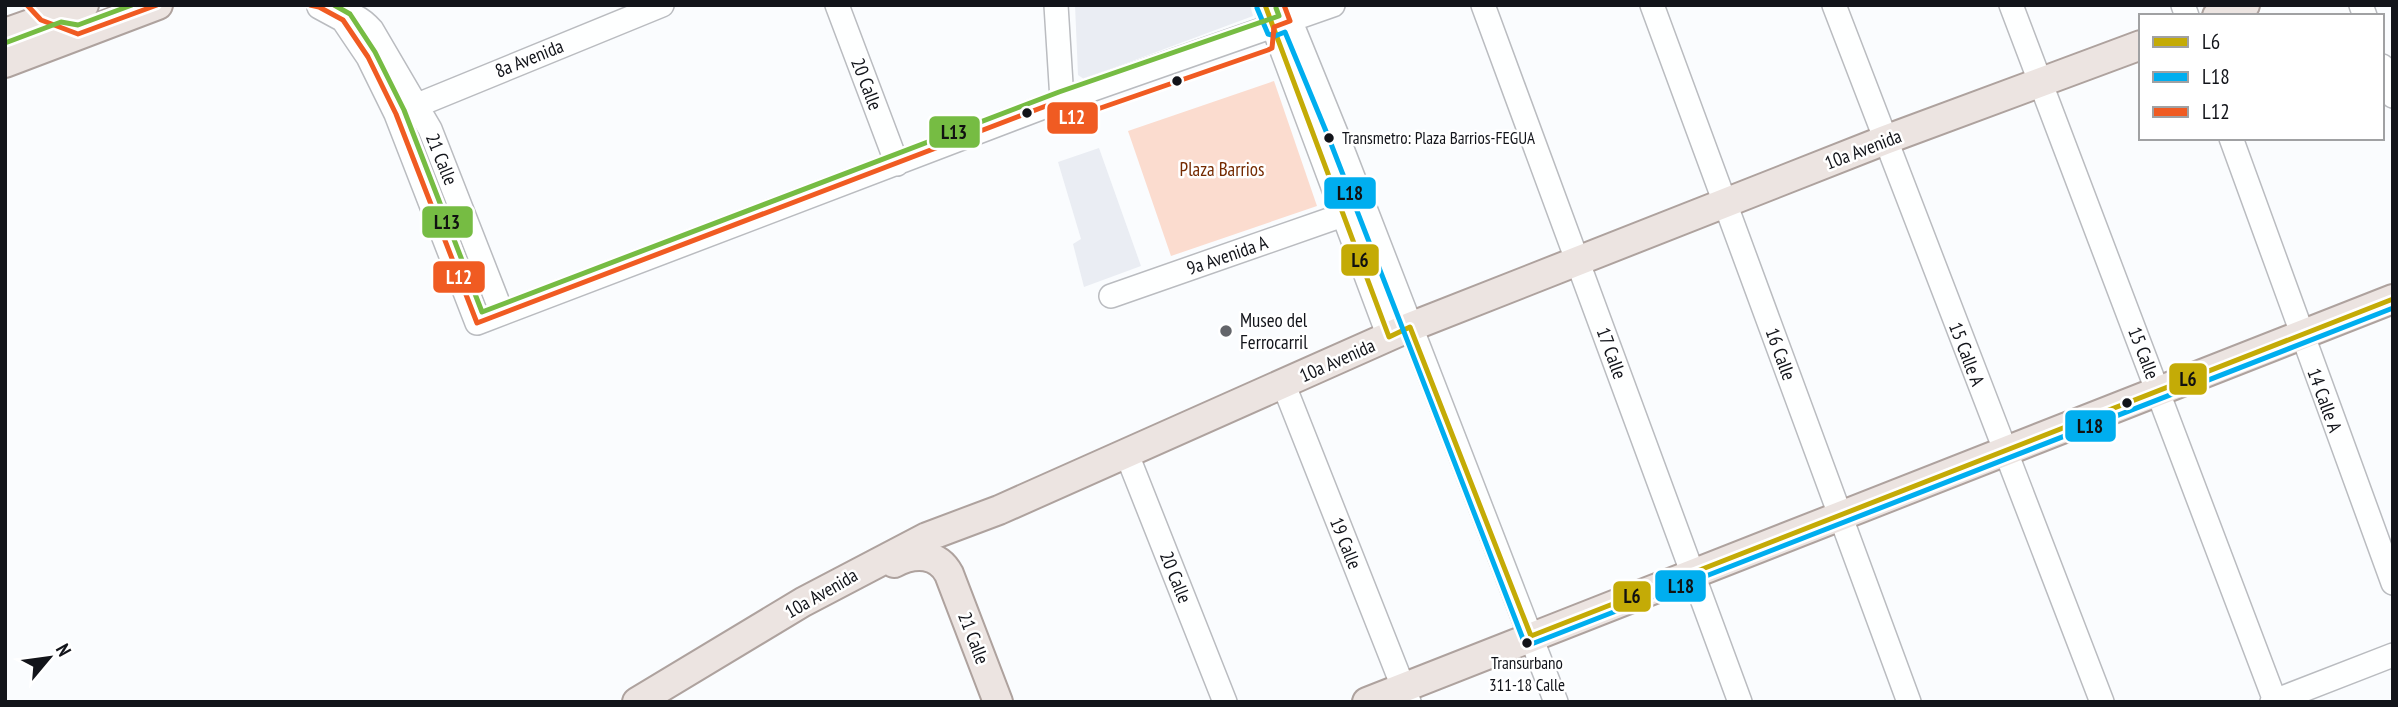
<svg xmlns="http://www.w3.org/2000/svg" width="2398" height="707" font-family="'PT Sans Narrow',sans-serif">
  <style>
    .built { fill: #eaedf3 }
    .green { fill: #fbdccf }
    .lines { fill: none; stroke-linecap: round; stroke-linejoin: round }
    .minor-casing { stroke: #babcc0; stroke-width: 26 }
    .major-casing { stroke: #aea29e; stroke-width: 32 }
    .minor { stroke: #feffff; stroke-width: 23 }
    .major { stroke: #ece4e1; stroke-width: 28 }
    .bus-1-casing { stroke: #fff; stroke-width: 10 }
    .bus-2-casing { stroke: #fff; stroke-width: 10 }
    .bus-3-casing { stroke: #fff; stroke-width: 10 }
    .bus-4-casing { stroke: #fff; stroke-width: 10 }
    .bus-1 { stroke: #c4ab06; stroke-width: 5 }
    .bus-2 { stroke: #00aeef; stroke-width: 5 }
    .bus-3 { stroke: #f05b22; stroke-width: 5 }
    .bus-4 { stroke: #76bc43; stroke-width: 5 }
    .bus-dot { fill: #12141a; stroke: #fff; stroke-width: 2.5 }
    .poi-dot { fill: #63656a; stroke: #fff; stroke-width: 2.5 }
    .labels { text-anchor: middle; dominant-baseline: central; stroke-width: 5; stroke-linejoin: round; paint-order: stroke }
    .bus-label { font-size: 17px; fill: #12141a; stroke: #fff; text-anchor: start }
    .street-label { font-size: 19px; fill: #12141a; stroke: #fff }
    .park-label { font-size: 19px; fill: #742a00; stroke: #fff }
    .poi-label { font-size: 19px; fill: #12141a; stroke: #fff; text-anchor: start }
    .line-badge { stroke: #fff; stroke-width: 2.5 }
    .badge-label { font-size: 19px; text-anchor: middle; font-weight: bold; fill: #fff }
    .pale-badge-label { font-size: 19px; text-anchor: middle; font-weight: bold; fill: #111 }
  </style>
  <rect width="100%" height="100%" fill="#fafcfe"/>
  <path class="built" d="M1075 5H1250L1253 16 1084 79 1078 75Z
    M1099 148 1141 266 1084 287 1073 244 1081 239 1058 162Z"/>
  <path class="green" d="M1274 81 1317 206 1171 256 1128 131Z"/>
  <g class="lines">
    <defs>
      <path id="minor" d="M837 5 897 164
        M1056 5 1062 100
        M1265 5 1389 337
        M1284 5 1336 133 1556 702
        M1483 5 1740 702
        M1652 5 1909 702
        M1834 5 2102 702
        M2011 5 2275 701
        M2183 5 2187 16
        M2361 5 2365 16
        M319 7 343 20 368 57 396 114 477 323 1062 100 1333 5
        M333 10C350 13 361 17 372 30L430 129 502 313
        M2382 66 2393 96
        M403 111 662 5
        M2231 138 2393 583
        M1111 296 1343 215
        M1283 383 1409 702
        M1126 452 1225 702
        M2272 702 2393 655"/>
      <path id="major" d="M2217 16 2245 5
        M5 33 84 5
        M5 63 158 5
        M894 563C915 552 938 553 949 574L998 702
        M637 702 803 602 927 537 999 510 1410 327 1885 140 2141 45
        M1367 702 2393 299"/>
    </defs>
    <use href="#minor" class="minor-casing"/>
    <use href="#major" class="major-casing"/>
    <use href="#minor" class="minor"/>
    <use href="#major" class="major"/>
    <defs>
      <path id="bus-1" d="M1265 5 1389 337 1410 327 1531 636 2393 299"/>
      <path id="bus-2" d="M1257 8 1268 34 1275 36 1285 32 1328 136 1523 639 1529 645 2393 308"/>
      <path id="bus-3" d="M27 5 41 20 78 34 157 5
        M310 5 319 7 343 20 368 57 396 114 477 323 1046 106 1063 121 1268 50 1272 48 1274 27 1290 21 1284 5"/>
      <path id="bus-4" d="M334 5 350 14 375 52 404 110 482 312 1059 92 1279 16 1276 8
        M5 43 61 22 78 25 132 5"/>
    </defs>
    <use href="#bus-1" class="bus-1-casing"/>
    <use href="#bus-2" class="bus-2-casing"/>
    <use href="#bus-3" class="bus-3-casing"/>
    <use href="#bus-4" class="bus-4-casing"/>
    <use href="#bus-1" class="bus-1"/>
    <use href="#bus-2" class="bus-2"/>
    <use href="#bus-3" class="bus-3"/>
    <use href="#bus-4" class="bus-4"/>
  </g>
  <g class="bus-dot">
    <circle cx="1177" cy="81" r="6"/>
    <circle cx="1027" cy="113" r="6"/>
    <circle cx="1329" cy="138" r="6"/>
    <circle cx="2127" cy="403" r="6"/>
    <circle cx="1527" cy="643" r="6"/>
  </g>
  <circle class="poi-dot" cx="1226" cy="331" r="7"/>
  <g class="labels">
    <g class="bus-label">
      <text x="1342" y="138">Transmetro: Plaza Barrios-FEGUA</text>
      <text x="1527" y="663" text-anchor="middle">Transurbano<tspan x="1527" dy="22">311-18 Calle</tspan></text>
    </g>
    <g class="street-label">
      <text transform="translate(529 58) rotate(-22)">8a Avenida</text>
      <text transform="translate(867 84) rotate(69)">20 Calle</text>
      <text transform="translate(1863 149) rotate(-21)">10a Avenida</text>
      <text transform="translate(442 159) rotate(68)">21 Calle</text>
      <text transform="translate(1227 255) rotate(-19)">9a Avenida A</text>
      <text transform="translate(1612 353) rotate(70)">17 Calle</text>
      <text transform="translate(2144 353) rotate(69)">15 Calle</text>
      <text transform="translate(1781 354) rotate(70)">16 Calle</text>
      <text transform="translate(1967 354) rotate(69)">15 Calle A</text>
      <text transform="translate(1337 360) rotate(-24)">10a Avenida</text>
      <text transform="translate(2325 400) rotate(70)">14 Calle A</text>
      <text transform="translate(1346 543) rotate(68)">19 Calle</text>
      <text transform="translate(1176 577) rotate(68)">20 Calle</text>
      <text transform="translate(821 593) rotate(-30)">10a Avenida</text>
      <text transform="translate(974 638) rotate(69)">21 Calle</text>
    </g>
    <g class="park-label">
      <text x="1222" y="169">Plaza Barrios</text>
    </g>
    <g class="poi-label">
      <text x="1240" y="320">Museo del<tspan x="1240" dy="22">Ferrocarril</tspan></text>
    </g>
  </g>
  <g class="line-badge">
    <rect x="1046" y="101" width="53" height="34" rx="7" fill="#f05b22"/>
    <rect x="928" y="115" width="53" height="34" rx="7" fill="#76bc43"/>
    <rect x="1323" y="176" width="54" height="34" rx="7" fill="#00aeef"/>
    <rect x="421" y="205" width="53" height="34" rx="7" fill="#76bc43"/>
    <rect x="1340" y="243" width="40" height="34" rx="7" fill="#c4ab06"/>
    <rect x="432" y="260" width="54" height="34" rx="7" fill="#f05b22"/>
    <rect x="2168" y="362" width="40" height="34" rx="7" fill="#c4ab06"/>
    <rect x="2064" y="409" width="53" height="34" rx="7" fill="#00aeef"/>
    <rect x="1654" y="569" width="53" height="34" rx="7" fill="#00aeef"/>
    <rect x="1612" y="580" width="40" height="33" rx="7" fill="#c4ab06"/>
  </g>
  <g class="badge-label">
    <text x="1072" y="124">L12</text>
    <text x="459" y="284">L12</text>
  </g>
  <g class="pale-badge-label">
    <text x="954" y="139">L13</text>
    <text x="1350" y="200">L18</text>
    <text x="447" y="229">L13</text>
    <text x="1360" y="267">L6</text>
    <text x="2188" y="386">L6</text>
    <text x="2090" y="433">L18</text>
    <text x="1681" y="593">L18</text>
    <text x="1632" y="603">L6</text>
  </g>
  <rect width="2398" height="707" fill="none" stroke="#12141a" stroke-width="14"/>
  <rect x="2139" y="14" width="245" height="126" fill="#ffffff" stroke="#a0a1a3" stroke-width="2"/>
  <rect x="2153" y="37" width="35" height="10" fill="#c4ab06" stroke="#a0a1a3" stroke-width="2"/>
  <text x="2202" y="49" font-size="21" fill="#12141a">L6</text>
  <rect x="2153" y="72" width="35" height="10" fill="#00aeef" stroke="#a0a1a3" stroke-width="2"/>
  <text x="2202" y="84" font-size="21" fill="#12141a">L18</text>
  <rect x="2153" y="107" width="35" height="10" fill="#f05b22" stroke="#a0a1a3" stroke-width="2"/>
  <text x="2202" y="119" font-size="21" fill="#12141a">L12</text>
  <g transform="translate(49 658) rotate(61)" stroke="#ffffff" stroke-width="5" paint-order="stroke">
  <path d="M0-5L12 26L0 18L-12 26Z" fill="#12141a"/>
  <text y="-10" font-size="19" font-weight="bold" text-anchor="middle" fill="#12141a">N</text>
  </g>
</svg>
